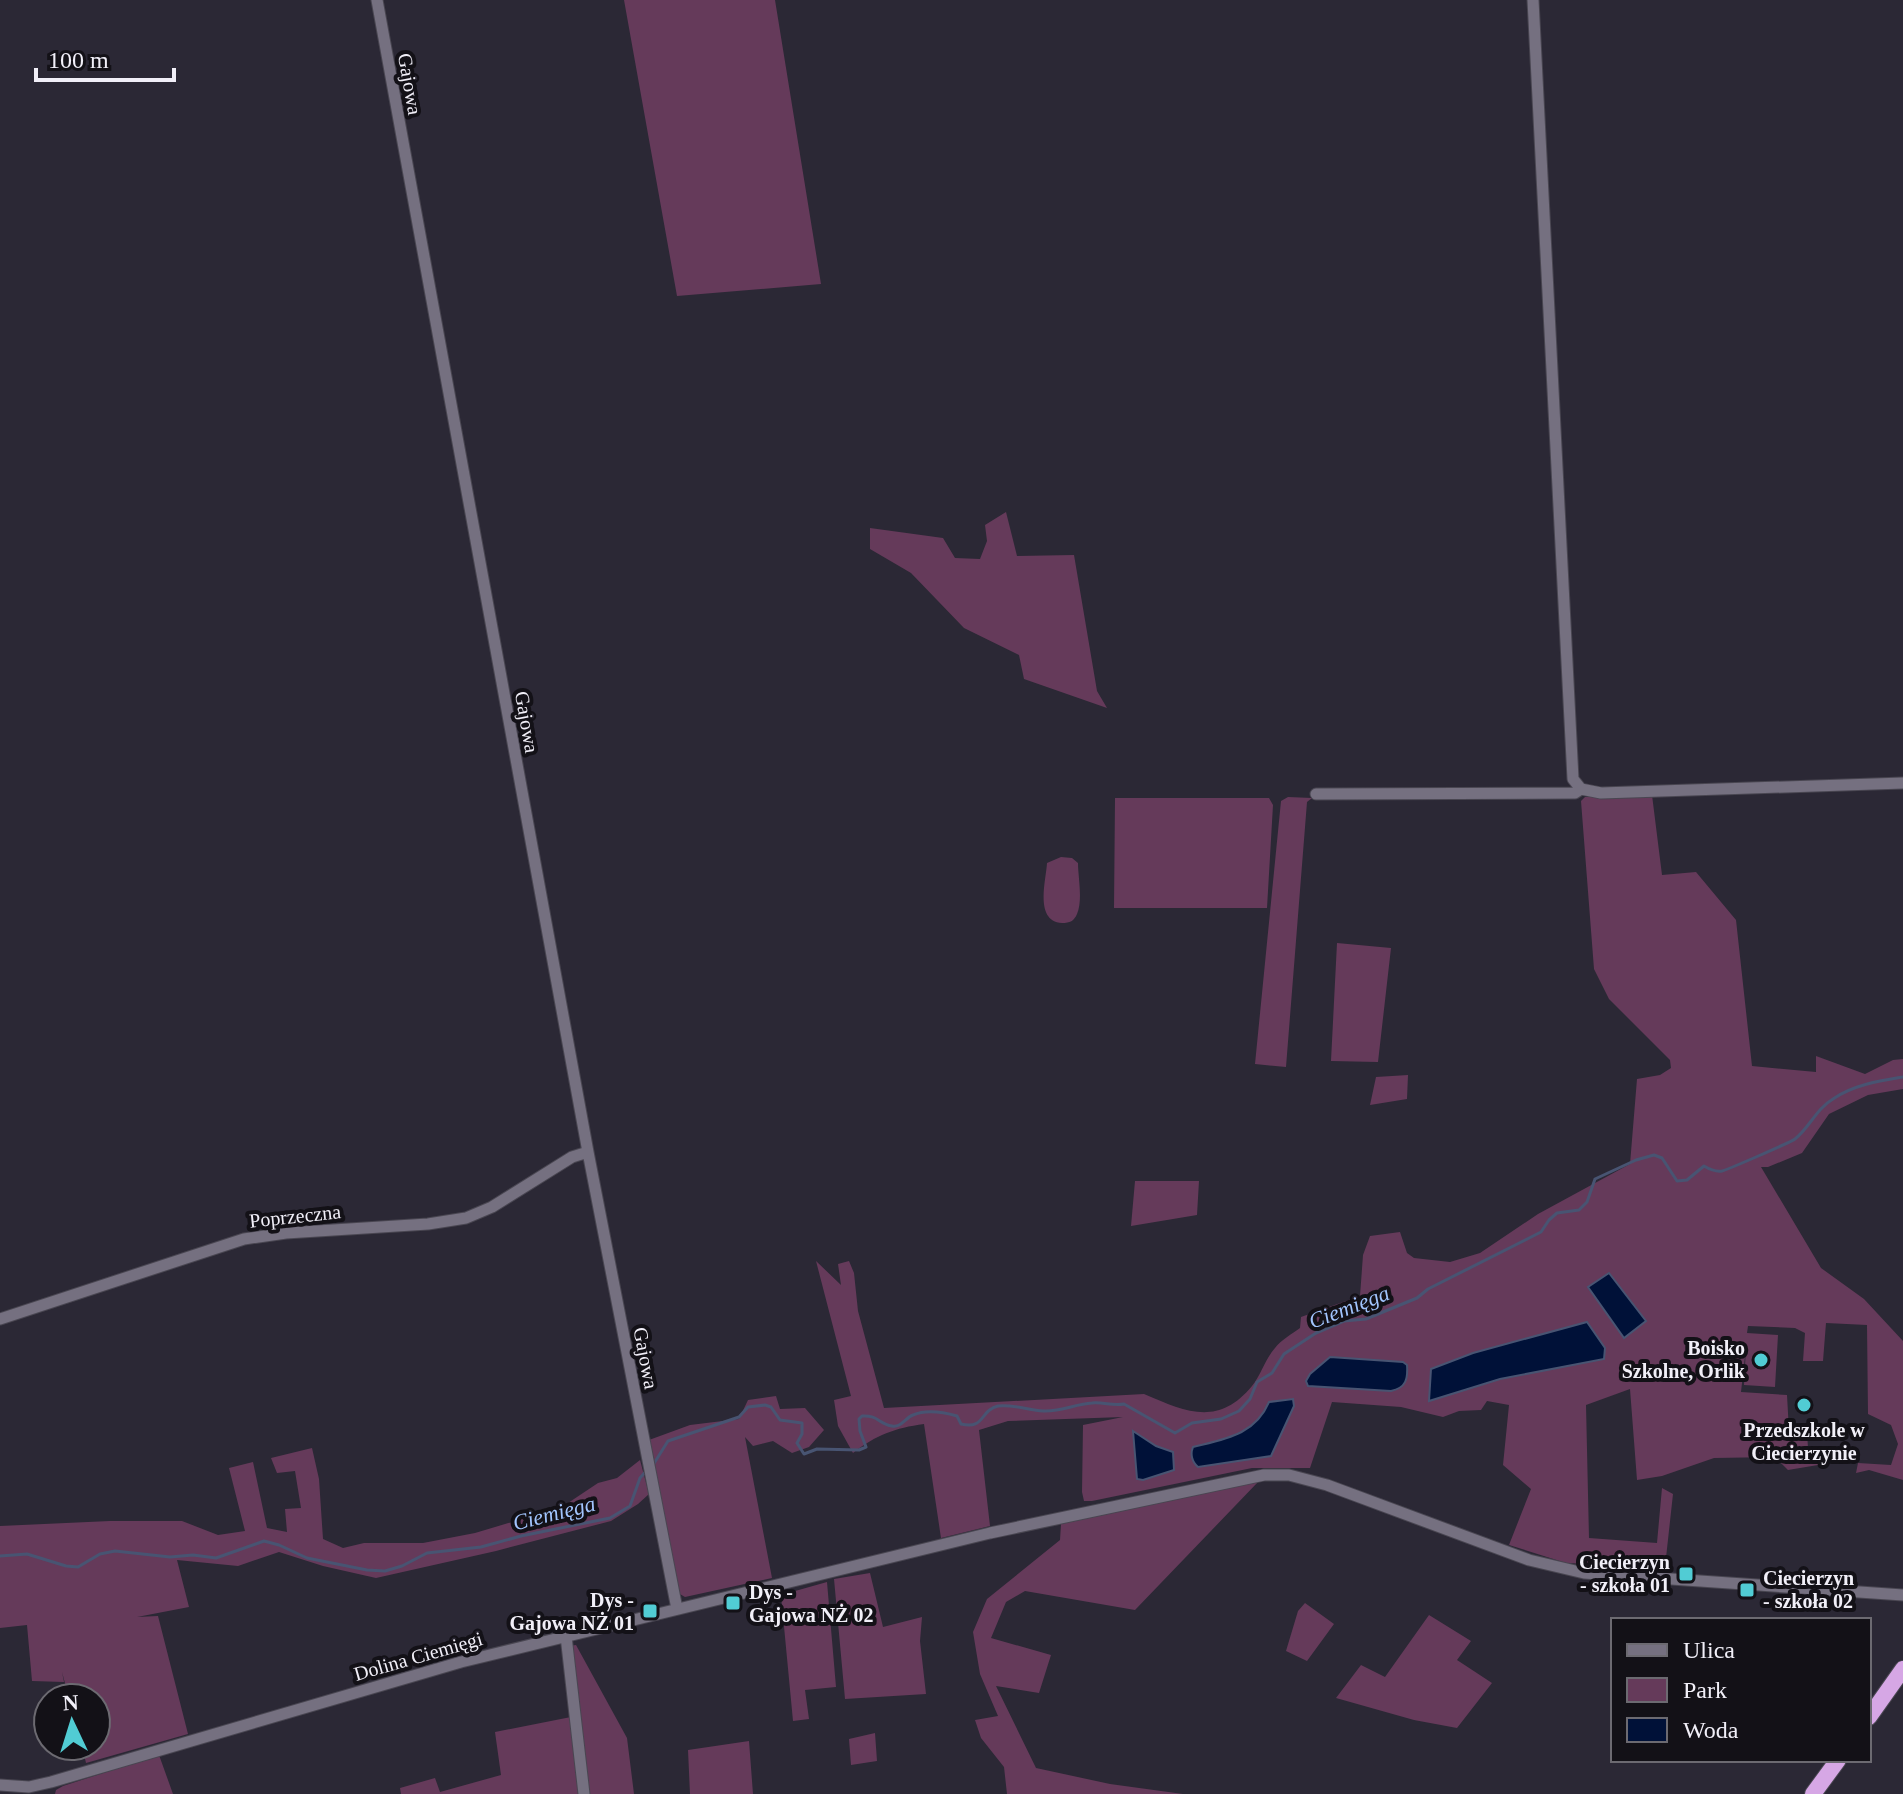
<svg xmlns="http://www.w3.org/2000/svg" width="1903" height="1794" font-family="Georgia,serif">
  <style>
    .green { fill: #653a5a; fill-rule: evenodd }
    .water { fill: #001138; stroke: #485472; stroke-width: 2 }
    .lines { fill: none; stroke-linecap: round; stroke-linejoin: round }
    .stream { stroke: #485472; stroke-width: 3 }
    .minor-casing { stroke: #494651; stroke-width: 13 }
    .highway-casing { stroke: #494651; stroke-width: 18 }
    .minor { stroke: #757080; stroke-width: 11 }
    .highway { stroke: #d6a7e5; stroke-width: 16 }
    .poi-dot { fill: #51ccd4; stroke: #131117; stroke-width: 3 }
    .labels { text-anchor: middle; dominant-baseline: central; stroke-width: 8; stroke-linejoin: round; paint-order: stroke }
    .street-label { font-size: 20px; fill: #f1eff8; stroke: #131117 }
    .poi-label { font-size: 20px; font-weight: bold; fill: #f1eff8; stroke: #131117; text-anchor: end }
    .water-label { font-size: 22px; font-style: italic; fill: #a2c5fe; stroke: #131117 }
  </style>
  <rect width="100%" height="100%" fill="#2b2835"/>
  <path class="green" d="M624 0H775L821 284 677 296Z
    M1006 512 1017 556 1074 555 1097 691 1107 708 1024 679 1019 655 964 628 911 573 870 549V528L943 538 955 558 980 559 987 541 985 525Z
    M1652 795 1662 875 1696 872 1736 920 1752 1066 1816 1072V1056L1865 1074 1893 1060 1903 1059V1089L1868 1095 1829 1114 1802 1153 1768 1167H1761L1821 1268 1864 1299 1903 1341V1480L1869 1470 1856 1473 1858 1463 1891 1465 1898 1444 1891 1425 1868 1414 1867 1325 1826 1323 1823 1361H1803L1805 1333 1795 1328 1748 1326 1747 1333 1778 1335 1775 1387 1744 1385 1746 1347 1741 1392 1787 1395 1789 1431 1792 1433 1807 1432 1808 1448 1824 1464 1788 1470 1775 1457 1714 1458 1662 1476 1637 1480 1630 1389 1586 1405 1589 1538 1657 1543 1662 1488 1673 1494 1665 1567 1566 1563 1509 1545 1531 1489 1503 1465 1509 1405 1487 1401 1481 1410 1459 1411 1443 1417 1401 1407 1332 1402 1310 1468H1252L1092 1501H1084L1082 1492 1083 1425 1123 1417 1008 1421 979 1430 990 1526 941 1538 924 1424C895 1428 876 1435 853 1453L838 1426 834 1400 851 1396 816 1261 841 1285 838 1264 849 1261 854 1273 858 1311 884 1408 1144 1394C1186 1412 1218 1427 1252 1386 1261 1375 1265 1359 1275 1348 1281 1340 1292 1334 1300 1328L1301 1317 1360 1296 1363 1255 1370 1236 1400 1232 1407 1253 1414 1258 1450 1262 1480 1253 1538 1214 1630 1164 1637 1079 1660 1075 1671 1068 1670 1060 1609 999 1594 969 1581 801 1585 797ZM1269 1402 1293 1406 1271 1455 1243 1459 1193 1447C1225 1439 1255 1435 1269 1402Z
    M1288 797 1312 798 1307 802 1286 1067 1255 1064 1281 801Z
    M1115 798H1269L1273 805 1267 908H1114Z
    M1061 857 1072 858 1078 863C1078 877 1083 900 1077 914 1074 921 1070 923 1062 923 1034 921 1046 881 1047 863Z
    M1337 943 1391 948 1378 1062 1331 1061Z
    M1408 1075 1407 1099 1370 1105 1376 1077Z
    M1135 1181H1199L1197 1215 1131 1226Z
    M776 1396 780 1409 805 1408 824 1430 809 1447 792 1453 773 1441 753 1446 745 1437 772 1578 685 1597 678 1593 649 1440 690 1425 739 1419 748 1400Z
    M312 1448 319 1479 323 1539 343 1548 364 1543H423L475 1533 562 1507 598 1483 617 1478 640 1460 649 1494 638 1504 611 1521 496 1551 376 1578 323 1566 279 1552 238 1566 177 1560 189 1607 137 1617 158 1616 188 1734 86 1763 82 1746H96V1698H69L62 1672 64 1682 32 1681 27 1625 0 1628V1526L110 1521H182L218 1535 245 1531 229 1468 253 1462 267 1528 287 1532 285 1509 301 1508 295 1471 277 1473 271 1458Z
    M1258 1482 1135 1610 1025 1591 1006 1602 991 1638 1051 1655 1039 1693 996 1686 1036 1768 1110 1784 1183 1794H1007L1004 1767 981 1738 975 1720 998 1716 980 1674 973 1632 987 1599 1060 1540 1061 1524 1083 1517Z
    M870 1573 883 1627 922 1617 920 1641 926 1694 845 1699 834 1579Z
    M827 1582 836 1687 805 1690 809 1719 793 1721 781 1595Z
    M1305 1603 1334 1624 1307 1661 1286 1651 1298 1611Z
    M1429 1615 1471 1641 1457 1660 1492 1683 1457 1728 1414 1720 1336 1698 1361 1665 1385 1677Z
    M576 1645 627 1738 634 1794H401L400 1788 435 1778 440 1792 501 1775 495 1732 576 1716 561 1647Z
    M875 1733 877 1761 851 1765 849 1739Z
    M749 1741 753 1794H690L688 1750Z
    M159 1755 173 1794H55L56 1790 63 1786Z"/>
  <path class="water" d="M1609 1273 1646 1321 1624 1338 1588 1287Z
    M1587 1322 1605 1348 1604 1359 1500 1379 1429 1401 1431 1369 1473 1353Z
    M1330 1357 1403 1362 1407 1365C1408 1379 1406 1388 1391 1391L1308 1386 1306 1381 1310 1374Z
    M1293 1399 1294 1406 1271 1456 1198 1467C1192 1462 1190 1454 1193 1447 1225 1439 1255 1435 1269 1402Z
    M1133 1431 1156 1446 1173 1452 1174 1470 1143 1480 1137 1479Z"/>
  <g class="lines">
    <path class="stream" d="M653 1465 668 1441 739 1417 748 1407 765 1405 771 1407 780 1420 802 1423V1434L797 1443 804 1454 817 1449 859 1450 866 1447 860 1431 859 1419 862 1416C878 1415 879 1424 892 1426 901 1428 905 1418 913 1415 927 1409 943 1412 957 1416L961 1424C985 1430 980 1410 998 1406 1011 1404 1029 1410 1043 1411 1061 1412 1075 1404 1092 1403 1104 1402 1112 1406 1124 1404L1175 1433 1192 1423 1221 1419 1239 1411 1250 1399 1257 1382 1272 1373 1284 1354 1316 1333 1344 1321 1366 1319 1417 1298 1428 1289 1541 1232 1549 1220 1557 1213 1579 1210 1587 1202 1595 1179 1636 1160 1654 1155 1662 1158 1677 1181 1687 1180 1704 1166C1709 1169 1716 1172 1722 1171 1727 1170 1791 1142 1795 1139 1810 1127 1816 1109 1833 1099 1853 1085 1879 1081 1903 1077
      M0 1556 27 1554 66 1566 78 1567 100 1554 115 1551 170 1557 193 1555 216 1558 264 1541 279 1545 307 1558 367 1570 385 1571 402 1566 427 1553 481 1547 521 1536 610 1518 630 1506 640 1478 647 1470"/>
    <defs>
      <path id="minor" d="M377 0 588 1152 677 1609
        M1533 0 1573 779 1581 789 1601 793 1903 783
        M1316 794 1575 793 1581 789
        M0 1319 244 1239 286 1233 428 1224 466 1218 492 1207 572 1157 588 1152
        M566 1636 584 1794
        M0 1785 29 1787 51 1782 461 1662 990 1533 1264 1475H1289L1327 1485 1529 1560 1584 1573 1903 1595"/>
      <path id="highway" d="M1869 1717 1903 1669
        M1813 1794 1838 1760"/>
    </defs>
    <use href="#minor" class="minor-casing"/>
    <use href="#highway" class="highway-casing"/>
    <use href="#minor" class="minor"/>
    <use href="#highway" class="highway"/>
  </g>
  <g class="poi-dot">
    <circle cx="1761" cy="1360" r="8"/>
    <circle cx="1804" cy="1405" r="8"/>
    <rect x="1678" y="1566" width="16" height="16" rx="4"/>
    <rect x="1739" y="1582" width="16" height="16" rx="4"/>
    <rect x="725" y="1595" width="16" height="16" rx="4"/>
    <rect x="642" y="1603" width="16" height="16" rx="4"/>
  </g>
  <g class="labels">
    <g class="street-label">
      <text transform="translate(410 84) rotate(80)">Gajowa</text>
      <text transform="translate(527 722) rotate(80)">Gajowa</text>
      <text transform="translate(295 1216) rotate(-6)">Poprzeczna</text>
      <text transform="translate(646 1358) rotate(79)">Gajowa</text>
      <text transform="translate(418 1656) rotate(-16)">Dolina Ciemięgi</text>
    </g>
    <g class="poi-label">
      <text x="1745" y="1348">Boisko<tspan x="1745" dy="23">Szkolne, Orlik</tspan></text>
      <text x="1804" y="1430" text-anchor="middle">Przedszkole w<tspan x="1804" dy="23">Ciecierzynie</tspan></text>
      <text x="1670" y="1562">Ciecierzyn<tspan x="1670" dy="23">- szkoła 01</tspan></text>
      <text x="1763" y="1578" text-anchor="start">Ciecierzyn<tspan x="1763" dy="23">- szkoła 02</tspan></text>
      <text x="749" y="1592" text-anchor="start">Dys -<tspan x="749" dy="23">Gajowa NŻ 02</tspan></text>
      <text x="634" y="1600">Dys -<tspan x="634" dy="23">Gajowa NŻ 01</tspan></text>
    </g>
    <g class="water-label">
      <text transform="translate(1349 1307) rotate(-21)">Ciemięga</text>
      <text transform="translate(554 1513) rotate(-14)">Ciemięga</text>
    </g>
  </g>
  <rect x="1611" y="1618" width="260" height="144" fill="#131117" stroke="#6c6a71" stroke-width="2"/>
  <rect x="1627" y="1644" width="40" height="12" fill="#757080" stroke="#6c6a71" stroke-width="2"/>
  <text x="1683" y="1658" font-size="24" fill="#f1eff8">Ulica</text>
  <rect x="1627" y="1678" width="40" height="24" fill="#653a5a" stroke="#6c6a71" stroke-width="2"/>
  <text x="1683" y="1698" font-size="24" fill="#f1eff8">Park</text>
  <rect x="1627" y="1718" width="40" height="24" fill="#001138" stroke="#6c6a71" stroke-width="2"/>
  <text x="1683" y="1738" font-size="24" fill="#f1eff8">Woda</text>
  <g transform="translate(72 1722) rotate(356)"><circle r="38" fill="#131117" stroke="#6c6a71" stroke-width="2"/>
  <path d="M0-6L14 30L0 20L-14 30Z" fill="#51ccd4"/>
  <text y="-12" font-size="22" font-weight="bold" text-anchor="middle" fill="#f1eff8">N</text>
  </g>
  <path d="M36 68v12h138v-12" fill="none" stroke="#f1eff8" stroke-width="4"/>
  <text x="48" y="68" font-size="24" fill="#f1eff8" stroke="#131117" stroke-width="6" paint-order="stroke">100 m</text>
</svg>
